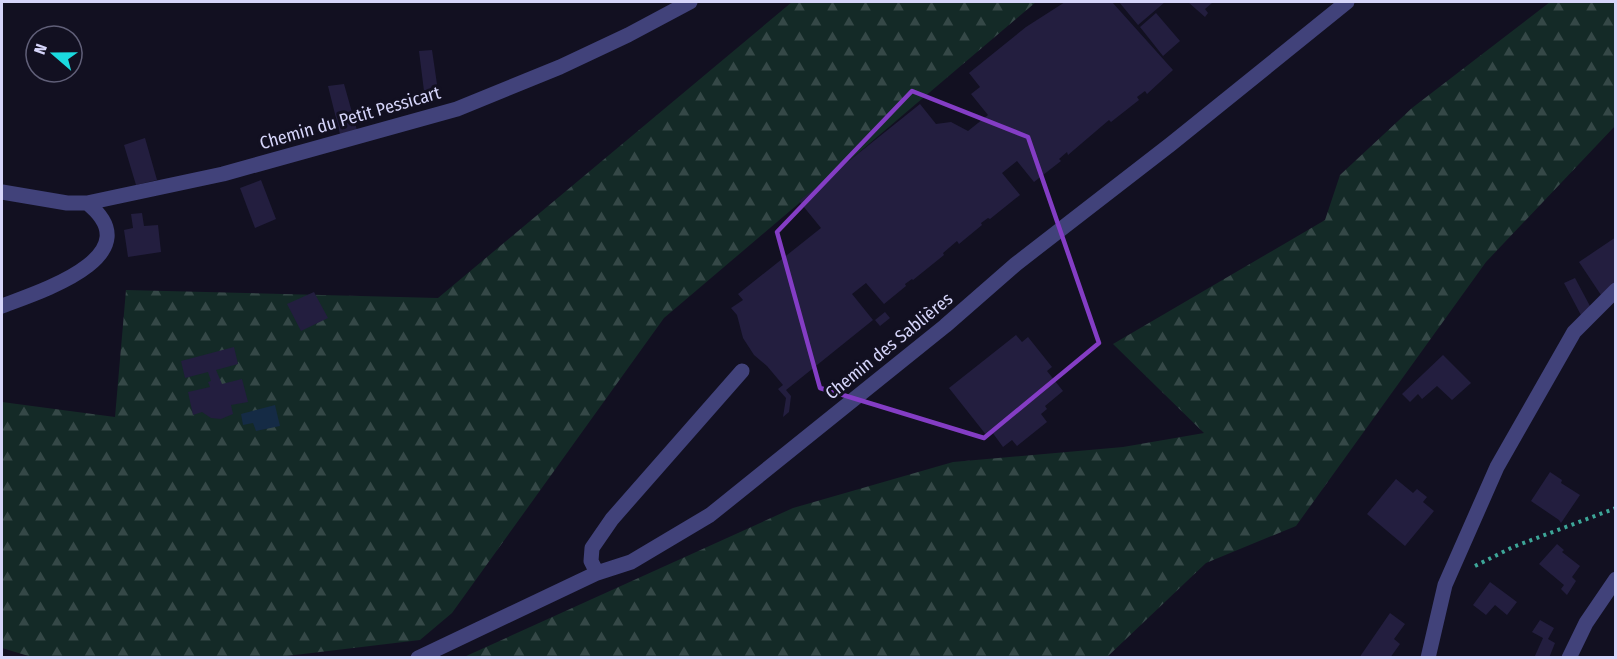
<svg xmlns="http://www.w3.org/2000/svg" width="1617" height="659" font-family="'Fira Sans Condensed',sans-serif">
  <style>
    .forest { fill: url(#forest-firs) }
    .water { fill: #152b45 }
    .building { fill: #231e3f }
    .lines { fill: none; stroke-linecap: round; stroke-linejoin: round }
    .path { stroke: #3da698; stroke-width: 4; stroke-dasharray: 3 4.5; stroke-linecap: butt }
    .minor { stroke: #41427a; stroke-width: 15 }
    .marked { fill: none; stroke: #843dc5; stroke-width: 4.5; stroke-linejoin: round }
    .labels { text-anchor: middle; dominant-baseline: central; stroke-width: 6; stroke-linejoin: round; paint-order: stroke }
    .street-label { font-size: 18px; fill: #d6d5fa; stroke: #121021 }
  </style>
  <defs>
    <pattern id="forest-firs" width="22" height="20" patternUnits="userSpaceOnUse" patternTransform="scale(1.5)"><rect width="22" height="20" fill="#142a27"/><path d="M5 1l3.5 6h-7zM16 11l3.5 6h-7z" fill="#354847"/></pattern>
  </defs>
  <rect width="100%" height="100%" fill="#121021"/>
  <path class="forest" d="M792 2H1036L664 318 452 613 420 640 270 658H35L2 648V402L115 417 126 290 438 298Z
    M1550 2H1615V126L1486 262 1296 526 1206 563 1107 657H464L793 508 953 462 1123 447 1204 433 1113 344 1325 220 1340 175 1412 108Z"/>
  <path class="water" d="M275 405 280 426 256 431 253 423 243 425 241 414Z"/>
  <path class="building" d="M1065 2H1112L1173 70 1147 94 1145 91 1137 97 1139 100 1111 122 1109 120 1068 155 1067 152 1059 159 1061 161 1034 182 1017 161 1002 173 1020 195 990 219 988 218 981 223 982 225 959 244 957 241 943 253 944 255 913 280 912 279 905 284 906 286 884 304 866 283 852 294 873 320 786 390 791 396 789 412 783 417 786 398 778 389 783 385 767 366 754 355 743 338 737 315 731 308 743 300 738 294 821 228 799 201 920 104 936 124 951 122 968 131 988 115 971 94 980 87 969 73 1026 27Z
    M1119 2H1165L1138 25Z
    M1188 2H1210L1212 3 1205 9 1208 13 1205 17Z
    M1156 13 1180 41 1163 56 1140 27Z
    M432 50 439 98 425 99 419 51Z
    M344 84 357 130 340 134 328 86Z
    M145 138 157 180 136 185 124 145Z
    M261 180 276 219 255 228 240 188Z
    M142 213 144 226 158 225 161 252 128 257 124 230 133 228 131 214Z
    M1616 237V283L1601 295 1579 262Z
    M1575 278 1591 308 1582 317 1564 283Z
    M314 292 328 318 301 331 287 304Z
    M885 312 890 318 880 326 875 320Z
    M1016 335 1022 342 1028 337 1052 367 1047 371 1063 391 1045 406 1047 409 1041 414 1047 422 1017 446 1012 440 1003 447 992 432 987 436 949 388Z
    M234 347 238 364 216 370 222 384 242 379 248 402 231 405 233 414 221 419 211 418 202 412 193 415 188 392 210 387 208 382 211 381 208 372 185 378 181 361Z
    M1443 355 1471 383 1452 400 1437 386 1422 399 1418 394 1410 402 1402 394Z
    M1550 472 1562 480 1561 483 1580 495 1561 523 1559 520 1531 501Z
    M1396 479 1413 493 1417 489 1427 497 1423 502 1434 511 1405 546 1367 514Z
    M1557 544 1564 550 1562 552 1580 566 1572 577 1576 581 1567 595 1561 589 1564 585 1539 564Z
    M1490 582 1517 602 1507 615 1495 605 1486 615 1473 605Z
    M1390 613 1405 624 1394 639 1400 644 1390 658H1359Z
    M1540 620 1554 628 1548 639 1555 643 1549 658H1534L1543 638 1532 632Z"/>
  <g class="lines">
    <path class="path" d="M1475 566 1513 547 1616 508"/>
    <path class="minor" d="M2 192 67 203H87L223 174 457 109 560 67 628 35 690 2
      M2 306C39 292 153 256 87 203
      M597 573 591 561 592 548 612 519 742 371
      M418 658 597 573 631 562 710 515 945 326 1016 264 1171 144 1347 2
      M1428 658 1445 585 1497 467 1574 332 1616 290
      M1569 658 1586 623 1616 579"/>
  </g>
  <path class="marked" d="M912 91 1028 137 1099 343 984 438 820 388 777 232Z"/>
  <g class="labels">
    <g class="street-label">
      <text transform="translate(350 118) rotate(-16)">Chemin du Petit Pessicart</text>
      <text transform="translate(889 346) rotate(-39)">Chemin des Sablières</text>
    </g>
  </g>
  <rect width="1617" height="659" fill="none" stroke="#d6d5fa" stroke-width="6"/>
  <g transform="translate(54 54) rotate(290)"><circle r="28" fill="#121021" stroke="#605f78" stroke-width="1.5"/>
  <path d="M0-4.5L10 22L0 15L-10 22Z" fill="#1bdadf"/>
  <text y="-9" font-size="16" font-weight="bold" text-anchor="middle" fill="#d6d5fa">N</text>
  </g>
</svg>
